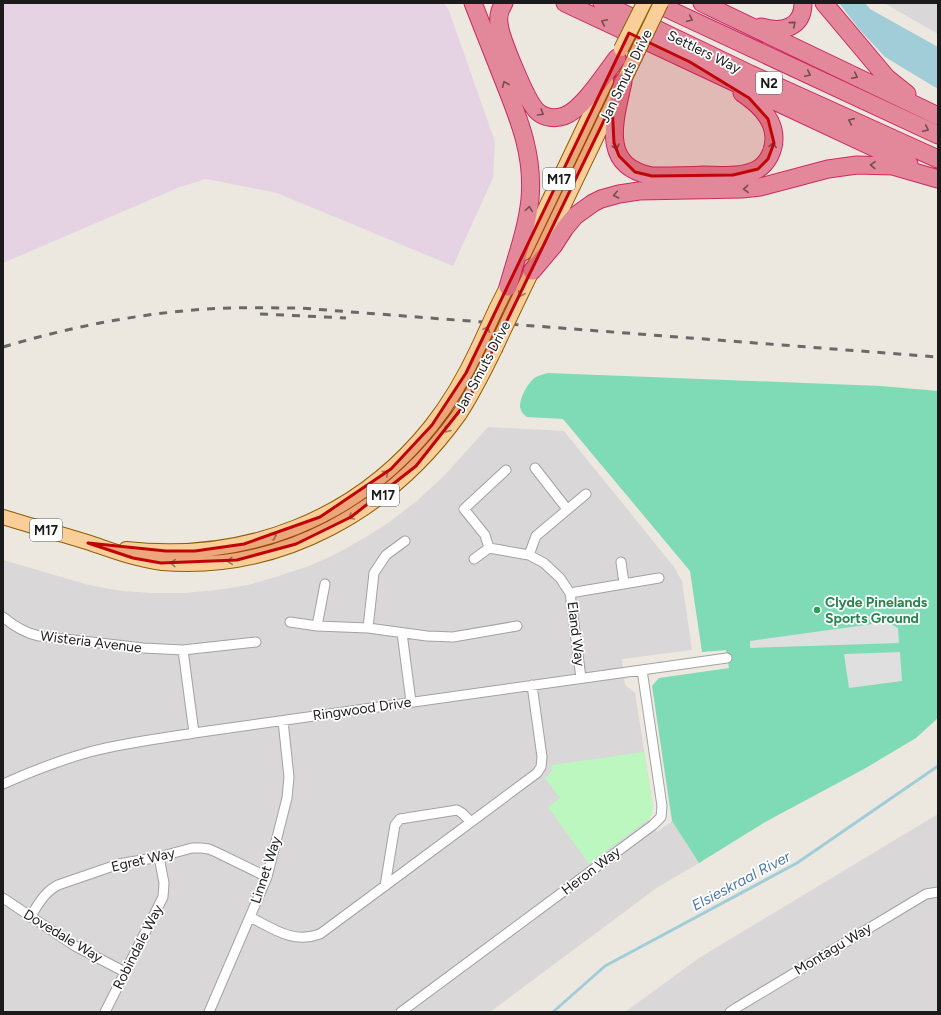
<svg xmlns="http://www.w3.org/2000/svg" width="941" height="1015" font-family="Figtree,sans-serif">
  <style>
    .residential { fill: #d9d7d7 }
    .industrial { fill: #e5d2e2 }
    .park { fill: #bcf7c0 }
    .pitch { fill: #7fdab6 }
    .parking { fill: #dfdfdf }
    .water { fill: #a1cdd9 }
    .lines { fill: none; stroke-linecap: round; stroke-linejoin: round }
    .stream { stroke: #a1cdd9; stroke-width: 3 }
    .street-casing { stroke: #a2a2a2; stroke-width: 11 }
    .primary-casing { stroke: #8d5e04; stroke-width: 16 }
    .highway-casing { stroke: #cf2864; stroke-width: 19 }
    .street { stroke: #fff; stroke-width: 9 }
    .primary { stroke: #f9ce98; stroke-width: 14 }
    .highway { stroke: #e3889a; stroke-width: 17 }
    .rail { stroke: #696969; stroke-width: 3; stroke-dasharray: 8 8; stroke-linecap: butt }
    .primary-bridge-casing { stroke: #8d5e04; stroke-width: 16; stroke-linecap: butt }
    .primary-bridge { stroke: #f9ce98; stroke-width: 14 }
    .oneway { stroke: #754c54 }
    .oneway2 { stroke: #957d60 }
    .marked { fill: #c00508; fill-opacity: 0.2; stroke: #c00508; stroke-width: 3; stroke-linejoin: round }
    .leisure-dot { fill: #2e9e5b; stroke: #fff; stroke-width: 1.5 }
    .labels { text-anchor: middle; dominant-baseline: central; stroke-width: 3.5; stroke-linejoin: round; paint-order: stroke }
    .shield { fill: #fff; stroke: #5f5f5f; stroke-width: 1 }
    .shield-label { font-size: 13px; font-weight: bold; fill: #1b1b1b }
    .street-label { font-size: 14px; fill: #1b1b1b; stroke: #fff }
    .leisure-label { font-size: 14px; font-weight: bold; fill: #27864d; stroke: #fff; text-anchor: start }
    .water-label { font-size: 15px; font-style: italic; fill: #4b7aa6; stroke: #fff }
  </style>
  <rect width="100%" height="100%" fill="#ece8e0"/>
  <path class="residential" d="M884 3H938V34Z
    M488 427 564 431 674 567 682 581 692 650 622 659 625 685 635 693 653 806 649 819 657 832 672 821 699 863 658 887 490 1012H3V560L89 585 121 591 153 593H184L217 590 248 585 269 579 309 566 336 554 366 537 391 521 419 499 445 475Z
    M938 814V1012H625L699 958Z"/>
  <path class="industrial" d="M3 3H443L448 8 495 142 493 178 453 266 277 193 206 179 180 187 3 263Z"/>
  <path class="park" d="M644 752 653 806 652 813 649 819 589 864 548 807 560 798 545 778 551 773 552 765Z"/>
  <path class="pitch" d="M548 373 881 386 938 391V718L916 738 864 769 767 821 699 863 672 821 652 686 659 678 729 668 726 650 702 652 690 571 563 419 527 417C524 415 521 412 520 407 520 397 528 382 536 377 540 375 544 374 548 373Z"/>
  <path class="parking" d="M887 622 898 628 899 643 750 648V641Z
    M900 652 902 681 849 688 844 654Z"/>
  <path class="water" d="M839 3H865L870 9 938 47V89L885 57 859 29Z"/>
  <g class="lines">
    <path class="stream" d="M553 1012 605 966 797 863 938 766"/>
    <defs>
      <path id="street" d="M535 468 567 509
        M489 548 485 535 464 509 506 470
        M529 555 536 536 586 494
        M474 559 489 548 529 555 544 563 560 578 570 593 581 678
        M621 562 624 583
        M570 593 659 578
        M3 617C15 627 25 633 39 636L143 648 183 650 256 642
        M290 622 317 626 368 628 427 636 453 637 517 626
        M317 626 325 584
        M368 628 374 573 386 555 405 541
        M402 633 411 702
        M183 650 194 733
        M3 784C30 772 58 761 86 753 120 743 159 739 194 733L727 658
        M385 886 395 825 400 819 457 810 462 813 470 821
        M3 898 75 946 125 972
        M30 917C38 905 44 892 58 885L119 864 159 857 192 848H201L209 849 218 853 267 877
        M250 917C274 929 293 944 320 934L537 773 541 767 542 757 532 685
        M105 1012 163 897 164 883 159 857
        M209 1012 267 877 287 798 289 777 283 721
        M401 1012 653 825 661 817 662 806 642 670
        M730 1012 736 1008 926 894 938 892"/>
      <path id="primary" d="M524 253 606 81
        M496 309 512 277
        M510 317 635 57
        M3 517C32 526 61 534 90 543 114 551 137 560 162 563 282 573 391 510 459 415 473 394 484 371 495 349
        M126 549C245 562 356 520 431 426 450 402 465 376 478 348"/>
      <path id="highway" d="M473 3C483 28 493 54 503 79 519 119 534 155 530 199 527 229 516 258 508 287
        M504 3C500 9 498 16 499 23 500 37 527 103 538 112 545 118 555 119 564 116 582 110 604 75 617 58
        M565 3 909 164
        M602 3 750 74 938 159
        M655 3 938 135
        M702 3 938 116
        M824 3 887 78 907 94
        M761 27C782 33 803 28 803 3
        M623 82C615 120 599 166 652 176 669 176 686 176 704 175 720 175 742 178 758 169 768 163 774 150 774 138 774 118 757 103 742 93
        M532 271 554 245 565 228 575 216 593 203 601 199 619 194 639 191 742 189 760 187 828 169 857 165 893 166 938 179"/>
    </defs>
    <use href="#street" class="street-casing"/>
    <use href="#primary" class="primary-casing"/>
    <use href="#highway" class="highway-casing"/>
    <use href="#street" class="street"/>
    <use href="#primary" class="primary"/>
    <use href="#highway" class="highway"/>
    <path class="rail" d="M260 314 346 318
      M3 347C70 327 136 314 206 309 237 307 269 308 300 308L938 357"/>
    <defs>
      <path id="primary-bridge" d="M621 49 644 3
        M635 57 661 3
        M478 348 496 309
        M495 349 510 317"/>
    </defs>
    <use href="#primary-bridge" class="primary-bridge-casing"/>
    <use href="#primary-bridge" class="primary-bridge"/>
  </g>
  <defs><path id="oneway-chevron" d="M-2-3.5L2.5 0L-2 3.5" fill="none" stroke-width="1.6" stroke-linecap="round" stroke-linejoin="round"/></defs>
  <g class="oneway">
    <use href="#oneway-chevron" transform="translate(690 19) rotate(25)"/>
    <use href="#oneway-chevron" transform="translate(604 22) rotate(-155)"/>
    <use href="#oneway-chevron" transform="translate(793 24) rotate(-40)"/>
    <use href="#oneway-chevron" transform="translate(808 74) rotate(25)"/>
    <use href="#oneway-chevron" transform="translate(855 76) rotate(26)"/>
    <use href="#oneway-chevron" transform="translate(505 84) rotate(-112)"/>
    <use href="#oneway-chevron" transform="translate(541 113) rotate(31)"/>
    <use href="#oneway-chevron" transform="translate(851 121) rotate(-156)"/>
    <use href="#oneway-chevron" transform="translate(926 129) rotate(25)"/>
    <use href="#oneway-chevron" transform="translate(773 145) rotate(-81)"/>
    <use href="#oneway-chevron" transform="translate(616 147) rotate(74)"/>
    <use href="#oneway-chevron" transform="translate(873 165) rotate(-178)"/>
    <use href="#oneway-chevron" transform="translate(746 189) rotate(176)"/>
    <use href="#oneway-chevron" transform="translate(616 195) rotate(167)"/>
    <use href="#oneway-chevron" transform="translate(529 209) rotate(-82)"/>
  </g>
  <g class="oneway2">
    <use href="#oneway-chevron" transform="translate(521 294) rotate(115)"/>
    <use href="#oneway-chevron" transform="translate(487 329) rotate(-65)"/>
    <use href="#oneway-chevron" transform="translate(447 430) rotate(127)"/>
    <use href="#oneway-chevron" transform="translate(386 473) rotate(-40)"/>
    <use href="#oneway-chevron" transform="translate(351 517) rotate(149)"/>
    <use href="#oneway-chevron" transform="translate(274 536) rotate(-19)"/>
    <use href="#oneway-chevron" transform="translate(230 561) rotate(175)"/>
    <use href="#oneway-chevron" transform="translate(173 563) rotate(-177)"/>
  </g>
  <path class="marked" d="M629 33 690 62 749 98 768 119 774 143 768 159 758 169 733 175 652 176 635 172 619 156 614 143 612 104 469 399 416 466 351 517 296 544 237 560 161 563 133 558 88 543 166 551H195L244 544 320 517 391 469 432 425 466 373Z"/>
  <circle class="leisure-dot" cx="817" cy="610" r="4"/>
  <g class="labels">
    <g class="shield">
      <rect x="756" y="72" width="26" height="22" rx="3"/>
      <rect x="543" y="168" width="32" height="22" rx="3"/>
      <rect x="367" y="484" width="32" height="22" rx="3"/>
      <rect x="30" y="519" width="32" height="22" rx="3"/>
    </g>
    <g class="shield-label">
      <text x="769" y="83">N2</text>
      <text x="559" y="179">M17</text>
      <text x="383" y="495">M17</text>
      <text x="46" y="530">M17</text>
    </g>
    <g class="street-label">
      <text transform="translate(704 52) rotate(26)">Settlers Way</text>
      <text transform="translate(626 76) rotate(-64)">Jan Smuts Drive</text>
      <text transform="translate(483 367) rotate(-62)">Jan Smuts Drive</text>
      <text transform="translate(576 634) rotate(83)">Eland Way</text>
      <text transform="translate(91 642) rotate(7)">Wisteria Avenue</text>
      <text transform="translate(362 709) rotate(-8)">Ringwood Drive</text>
      <text transform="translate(143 860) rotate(-13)">Egret Way</text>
      <text transform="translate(266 870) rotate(-72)">Linnet Way</text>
      <text transform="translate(591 871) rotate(-37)">Heron Way</text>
      <text transform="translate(63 936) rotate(31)">Dovedale Way</text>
      <text transform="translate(138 947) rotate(-63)">Robindale Way</text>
      <text transform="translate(833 949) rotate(-31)">Montagu Way</text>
    </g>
    <g class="leisure-label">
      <text x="825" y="602">Clyde Pinelands<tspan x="825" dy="16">Sports Ground</tspan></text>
    </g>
    <g class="water-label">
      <text transform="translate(741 881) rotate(-28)">Elsieskraal River</text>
    </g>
  </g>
  <rect width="941" height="1015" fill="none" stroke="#1b1b1b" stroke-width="8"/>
</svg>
